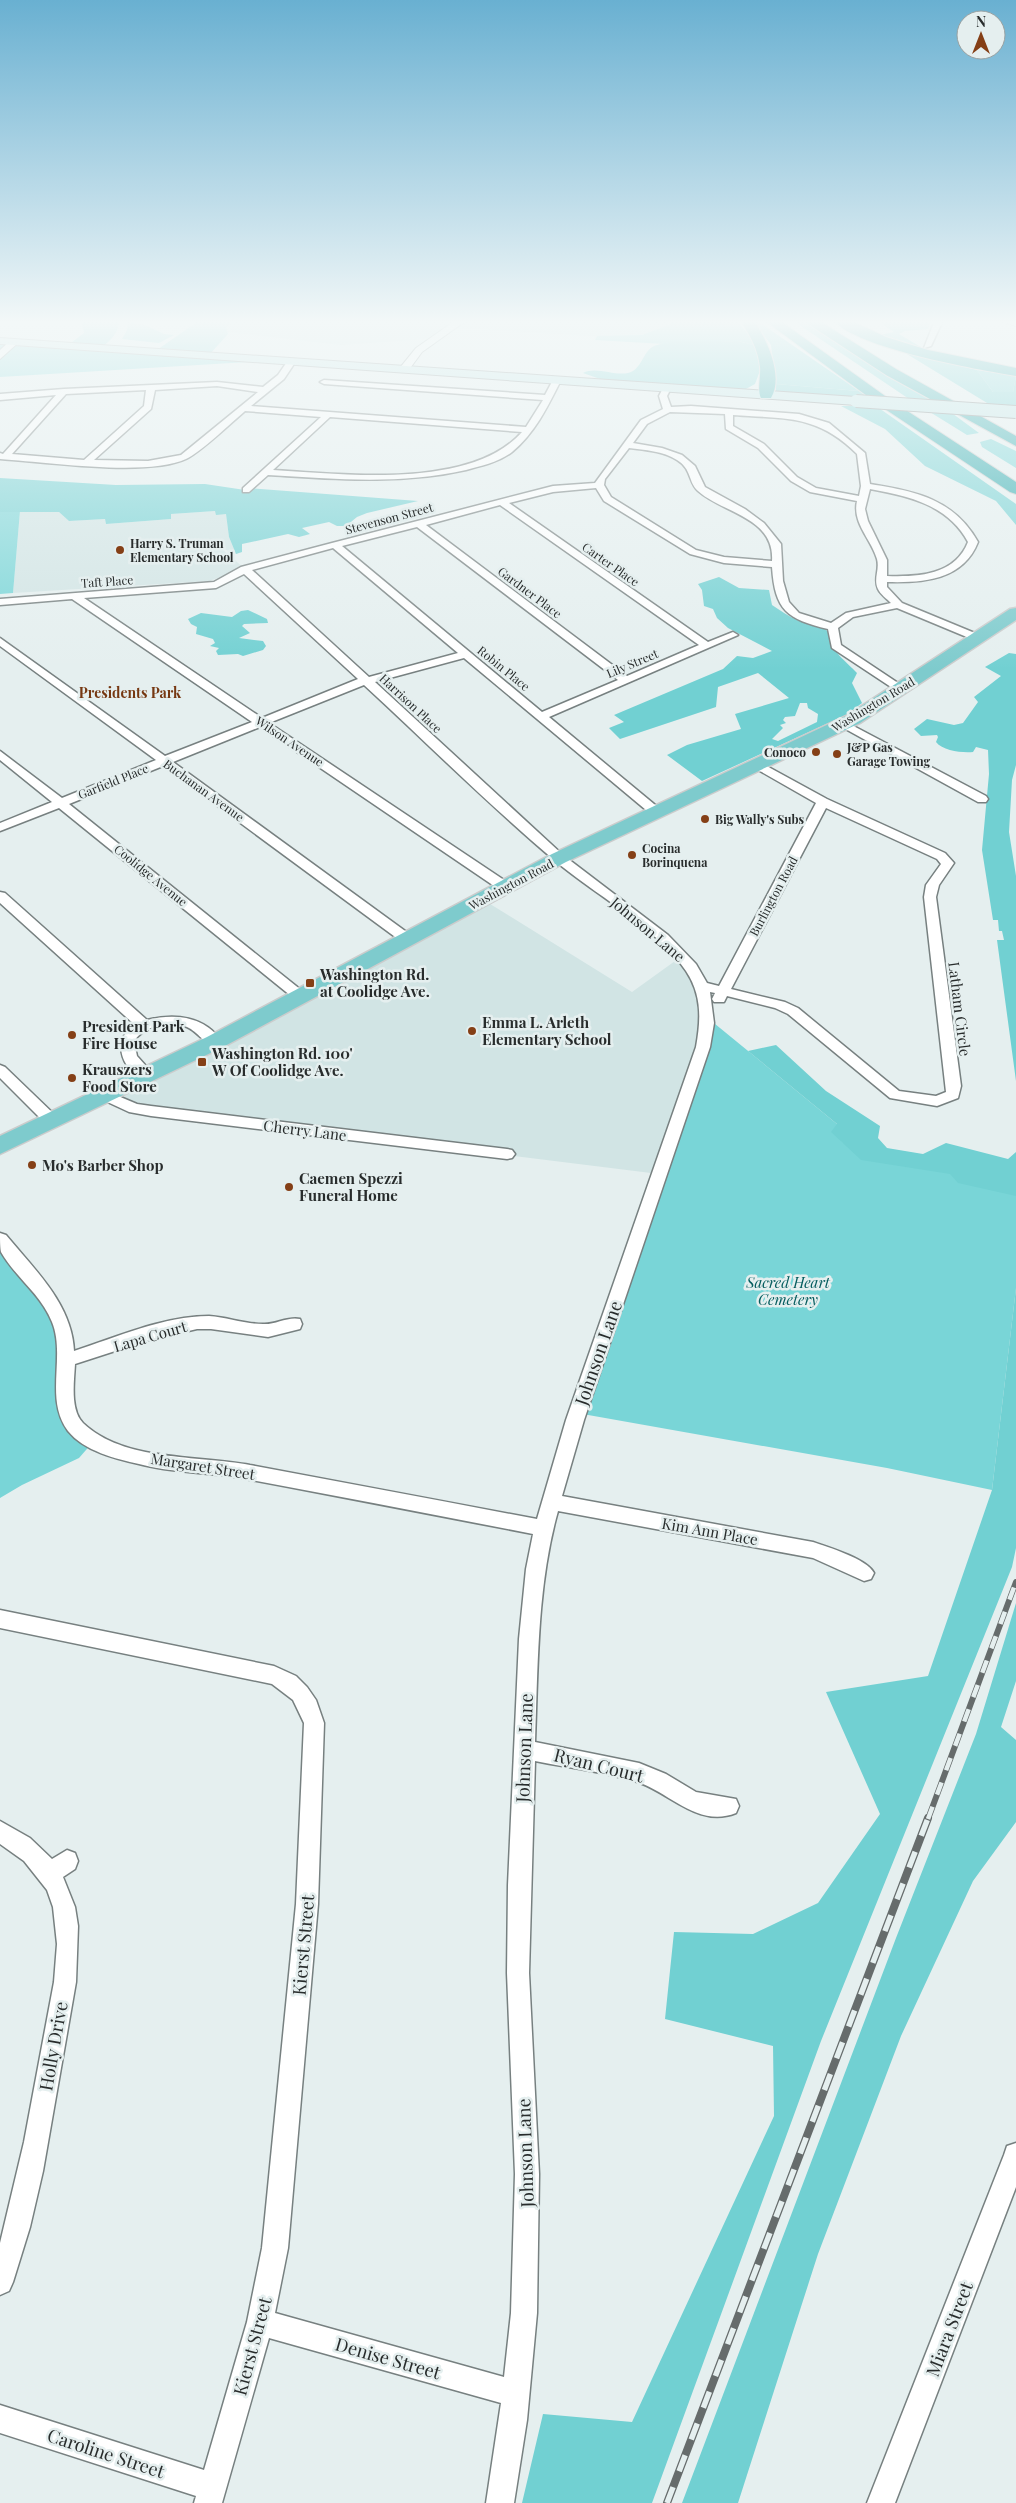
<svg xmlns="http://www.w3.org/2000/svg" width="1016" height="2503" font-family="'Playfair Display',serif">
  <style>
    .built { fill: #d1e4e4 }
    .green { fill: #79d5d7 }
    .forest { fill: #71d0d2; fill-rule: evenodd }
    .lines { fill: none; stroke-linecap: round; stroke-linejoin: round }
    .minor-casing { stroke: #778080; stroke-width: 3 }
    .tertiary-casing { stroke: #778080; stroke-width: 2 }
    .secondary-casing { stroke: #778080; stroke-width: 2 }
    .primary-casing { stroke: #cbcccc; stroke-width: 3 }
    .motorway-casing { stroke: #cbcccc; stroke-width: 2 }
    .minor { fill: #fff; fill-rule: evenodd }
    .tertiary { fill: #fff; fill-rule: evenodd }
    .secondary { fill: #bee5e6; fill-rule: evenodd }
    .primary { fill: #7ecbcd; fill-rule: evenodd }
    .motorway { fill: #28a8ac; fill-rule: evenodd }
    .rail-far1-casing { stroke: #666c6c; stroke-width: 6 }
    .rail-casing { stroke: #666c6c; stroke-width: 8 }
    .rail-far1 { stroke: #e5efef; stroke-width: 4.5; stroke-dasharray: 13; stroke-linecap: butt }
    .rail { stroke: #e5efef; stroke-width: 5.5; stroke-dasharray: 17; stroke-linecap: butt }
    .secondary-bridge-casing { stroke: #778080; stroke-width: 14; stroke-linecap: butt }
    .secondary-bridge { stroke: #bee5e6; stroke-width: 12 }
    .poi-dot { fill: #843f16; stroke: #e5efef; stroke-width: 2 }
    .labels { text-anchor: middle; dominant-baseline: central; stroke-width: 5; stroke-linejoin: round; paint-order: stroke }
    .far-street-label { font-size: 12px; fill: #282c2c; stroke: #e5efef }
    .far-poi-label { font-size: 12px; font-weight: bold; fill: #282c2c; stroke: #e5efef; text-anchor: start }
    .far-neighbourhood-label { font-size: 14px; font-weight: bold; fill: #763812; stroke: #e5efef }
    .street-label { font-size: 15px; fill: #282c2c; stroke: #e5efef }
    .poi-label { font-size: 15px; font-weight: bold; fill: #282c2c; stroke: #e5efef; text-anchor: start }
    .park-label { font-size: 15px; font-style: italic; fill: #045c5e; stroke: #e5efef }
    .near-street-label { font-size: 18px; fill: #282c2c; stroke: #e5efef }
  </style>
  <rect width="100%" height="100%" fill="#e5efef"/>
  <path class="built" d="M232 320H669L668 325 642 335 606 337 446 327 426 339 341 345 219 331Z
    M20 511 59 512 69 521 105 519 106 524 171 519V514L215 511 226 514 229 537 236 554 221 548 245 569 209 581 13 593Z
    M482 899 632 992 682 956 708 1011 659 1174 151 1111 106 1096Z"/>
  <path class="green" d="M725 320H737L757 346 738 341 664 344 595 340 597 336 642 335 668 325 720 326Z
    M753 320H756L859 391 776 384 771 345Z
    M792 320H802L839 345 937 403H915Z
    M0 341 283 360 0 377Z
    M977 370 1016 376 1013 392H993Z
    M925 409 949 411 979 433 967 435Z
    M991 439 1016 451V468L982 447 980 442Z
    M20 511 13 593 0 594V512Z
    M709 1019 837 1124 842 1142 1016 1172V1288L992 1490 887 1468 577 1413Z
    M0 1239 55 1311 67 1412 93 1442 79 1458 22 1485 0 1498Z"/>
  <path class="forest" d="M81 320H119C119 333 110 341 101 348L67 346 84 333Z
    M200 320H236L226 327 228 334 209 355 154 352Z
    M669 320H725V324L720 326H670Z
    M876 320H931L928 329 905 331 899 334 924 349 880 335 894 332Z
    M128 322 145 325 164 334 174 335 159 343 122 339 127 330Z
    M738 341 757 346 761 368 755 384 744 390 600 379 583 373C596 366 614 376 628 373 642 370 642 352 654 346 670 339 718 342 738 341Z
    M902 351 977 370 993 392H1013L1016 376V408L992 406Z
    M776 384 859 391 873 400 776 392Z
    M841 406H876L1016 504V525L996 501 925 466 885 429Z
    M0 478 116 485 205 484 245 490 248 488 418 501 367 513 357 517 346 526H337L329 522 302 528 310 534 299 537 288 534 242 544V552L236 554 229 537 226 514 216 515 215 511 171 514V519L106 524 105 519 69 521 59 512H0Z
    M719 577 739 588 769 590 772 605C780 610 788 616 797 620 808 625 823 624 830 634 830 651 846 661 857 673L852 683 862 703 846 715 702 781 667 755 687 745 741 729 735 714 789 698 758 673 718 687 716 707 620 739 609 728 624 722 614 715 723 669 737 656 753 658 772 651 728 628 717 618 713 609 704 606 702 590 698 584ZM800 703H807L808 708 818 714 817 722 778 741 772 739 783 728 780 725 786 723 783 720 785 717 795 716Z
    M248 610 267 619 268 623 244 624 242 626 250 633 239 638 263 641 266 646 263 650 243 656 238 654 218 655 216 651 219 648 210 646 215 643 213 639 196 634 197 627 191 624 188 619 201 613 232 617 241 611Z
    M1009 653 1016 654V765L1012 780 1009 832 1016 876V1081L997 940H1004L1002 931H999L998 920H993L982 850 989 774 988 750 976 747 973 752C962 753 943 751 936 742L938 737 937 735 921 736 914 729 927 719 954 725 963 723 978 702 974 697 1001 676 985 667Z
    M776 1045 826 1091 880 1126 878 1138 887 1148 923 1154 946 1143 1008 1159 1016 1152V1196L958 1183 950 1174 861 1160 831 1132 837 1124 748 1051Z
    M1016 1288V1548L1012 1567 821 2041 652 2503H522L543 2414 632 2422 774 2116 773 2046 665 2019 674 1932 753 1934 818 1903 880 1814 826 1692 928 1676 992 1490Z
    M1016 1603V1681L1001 1727 1016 1740V1822L973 1881 901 2036 818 2254 738 2503H682L896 1938 976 1734Z"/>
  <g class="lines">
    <defs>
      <path id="minor" d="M935 320H943L931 346 924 348Z
        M289 359 296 361 284 379 251 406 526 427 543 400 324 384 320 382 324 380 545 395 554 378 561 380C548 406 535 433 512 452 499 462 481 466 466 470 400 485 335 479 268 475L249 492H243V488L321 417 245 411C231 423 201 452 186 459 148 477 45 462 0 459V453L3 454 56 395 0 400V394L64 389 217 382 263 387 278 375ZM217 386 258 392 181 455 148 461 94 460 151 409 155 390ZM146 390 144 406 84 460 12 454 66 394ZM330 417 522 432C471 490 343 474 273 470Z
        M664 386 671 388 667 396 671 407 691 406 799 414 829 423 865 453 870 484C915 491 954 499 978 542 963 580 924 583 887 582V587L902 603 982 636V640H974L897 608 853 617 838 628 841 645 907 689 901 692 897 691 832 648 828 629C787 619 775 611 772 567L724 563 690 554 604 501 596 488 553 492 509 503 708 642 733 632 738 635 549 717 660 809 662 812 660 815H652L464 658 375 682 563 855 668 935 696 964 707 983 719 986 816 803 753 767V763H761L827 799 945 853 954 863 939 885 936 897 961 1086 958 1098 937 1106 890 1098 788 1014 775 1008 727 996 724 1002H714L712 999 715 993 710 992 714 1023 710 1047 584 1420 562 1496 813 1542C828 1547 867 1559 874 1573L871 1579 864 1581 813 1558 558 1511C537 1586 538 1665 535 1742L639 1763 666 1774 696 1792 736 1799 739 1806 736 1813C699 1828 671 1794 640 1783 607 1772 569 1768 535 1761L529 1973 539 2174 537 2313 527 2420 514 2503H486L501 2403 269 2338 222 2503H194L196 2496 0 2433V2405L204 2470 247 2322 262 2248 296 1904 304 1723 293 1700 272 1684 0 1628V1610L274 1666 296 1676 307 1687 316 1700 324 1723 318 1904 288 2248 275 2313 504 2377 511 2313 515 2174 507 1973 508 1885 519 1639 526 1569 533 1534C436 1515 338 1496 240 1478 207 1472 172 1473 139 1464 116 1459 84 1451 68 1431 44 1399 66 1356 52 1322 41 1294 15 1277 1 1252 0 1247 0 1239 0 1233L6 1235C34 1269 72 1304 74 1351 117 1337 164 1316 209 1316 227 1317 244 1324 263 1324 275 1325 288 1316 300 1319L302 1324 300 1329 268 1337 211 1329H197L146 1341 75 1364C74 1382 70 1410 83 1423 124 1462 198 1455 250 1465 346 1483 442 1501 537 1519L566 1420 696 1047C701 1019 702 995 686 971 659 929 591 892 553 859 488 804 427 743 364 685L269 723 510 884 511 887 510 890H500L260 727 173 762 412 936 414 939 412 942H402L163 766 69 804 306 994 308 997 306 1000H296L59 808 0 831V823L52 802 0 760V751L62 798 156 760 0 646V638L165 756 252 722 72 599 0 605V599L214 582 241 567 332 543 553 486 595 483 641 420 663 409 659 396ZM670 412 725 414 726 429 758 448 791 481 810 492 857 501C852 523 871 539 877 559 880 570 873 579 878 589 880 594 887 599 891 603L846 613 831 623 799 613 789 602 783 581 781 544 764 523 745 509 705 487 695 466 682 455 662 448 633 443 647 424ZM733 415C785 419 817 414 857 454L861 486 859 496 816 488 797 477 764 444 733 426ZM629 448C645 450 663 451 677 460 692 469 688 482 698 491 722 513 775 517 772 561L724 557 696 550 611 497 604 485 605 479ZM870 489C909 496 948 505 968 542 955 575 919 577 887 576V560L868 521 865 509ZM500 505 699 645 627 676 426 525ZM417 527 618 680 542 712 342 546ZM333 548 458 653 369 677 252 570ZM244 574 358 679 262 718 84 598 216 588ZM826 808 937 859 941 864 926 885 924 897 946 1092 936 1096 899 1091 798 1008 785 1002 731 989Z
        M844 721 986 796 988 799 986 802H978L840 726V722Z
        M0 892 5 893 147 1020C175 1013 205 1016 222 1042L220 1045C207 1049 199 1032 187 1027 171 1020 142 1026 134 1042L137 1056 155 1076 148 1081C125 1075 108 1041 135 1025L0 903Z
        M0 1065 5 1067 57 1117 60 1121 57 1125H47L0 1078Z
        M106 1091 137 1104 151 1106 507 1149 512 1150 515 1154 512 1158 507 1159 151 1116 129 1112 101 1099 99 1096 101 1093Z
        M0 1821 30 1838 52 1859 67 1850 75 1853 78 1861 75 1869 63 1877 75 1907 78 1926 76 1982 43 2171 30 2227 13 2282 9 2291 0 2295V2243L24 2142 54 1982 57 1944 53 1907 47 1890 24 1861 0 1844Z
        M1016 2143V2187L895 2503H867L1004 2155 1007 2146Z"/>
      <path id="tertiary" d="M456 320H467L422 352 408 371H400L399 369 416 348Z
        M1002 320H1016V326L1003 322Z
        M11 340 19 342 0 359V350Z"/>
      <path id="secondary" d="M0 338 856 397 862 401 856 405 0 344Z"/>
      <path id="primary" d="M1016 608V620L860 723 566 862 223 1047 0 1154V1136L207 1037 552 854 848 715 1010 609Z"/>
      <path id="motorway" d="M740 320H753C767 338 784 377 771 398H761C757 391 761 376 760 367 758 349 750 335 740 320Z
        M764 320H779L892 401 1016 482V494L1010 492 882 407Z
        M802 320H818L896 369 1016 436V446L886 375Z
        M833 320H850L886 337 928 350 1016 368V376C976 369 858 349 833 320Z"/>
    </defs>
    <use href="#minor" class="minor-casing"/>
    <use href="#tertiary" class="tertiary-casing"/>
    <use href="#secondary" class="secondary-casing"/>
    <use href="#primary" class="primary-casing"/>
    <use href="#motorway" class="motorway-casing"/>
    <use href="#minor" class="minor"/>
    <use href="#tertiary" class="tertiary"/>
    <use href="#secondary" class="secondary"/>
    <use href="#primary" class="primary"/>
    <use href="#motorway" class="motorway"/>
    <defs>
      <path id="rail-far1" d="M928 1819 1016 1582"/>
      <path id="rail" d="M667 2503 928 1818"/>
    </defs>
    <use href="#rail-far1" class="rail-far1-casing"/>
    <use href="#rail" class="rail-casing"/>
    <use href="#rail-far1" class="rail-far1"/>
    <use href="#rail" class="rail"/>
    <defs>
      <path id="secondary-bridge" d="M856 401 1016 412"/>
    </defs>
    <use href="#secondary-bridge" class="secondary-bridge-casing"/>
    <use href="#secondary-bridge" class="secondary-bridge"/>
  </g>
  <linearGradient id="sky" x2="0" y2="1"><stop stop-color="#69b0d1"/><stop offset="0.48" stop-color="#f3f8f8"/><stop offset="1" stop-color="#f3f8f8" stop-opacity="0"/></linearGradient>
  <rect width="1016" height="671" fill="url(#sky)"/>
  <g class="poi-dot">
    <circle cx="120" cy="550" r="5"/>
    <circle cx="816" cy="752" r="5"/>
    <circle cx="837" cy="754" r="5"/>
    <circle cx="705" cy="819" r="5"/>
    <circle cx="632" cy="855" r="5"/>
    <rect x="305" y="978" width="10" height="10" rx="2.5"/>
    <circle cx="472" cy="1031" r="5"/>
    <circle cx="72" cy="1035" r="5"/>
    <rect x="197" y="1057" width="10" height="10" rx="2.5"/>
    <circle cx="72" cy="1078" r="5"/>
    <circle cx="32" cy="1165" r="5"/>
    <circle cx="289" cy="1187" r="5"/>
  </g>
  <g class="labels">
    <g class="far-street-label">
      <text transform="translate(389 518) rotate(-15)">Stevenson Street</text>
      <text transform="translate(611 564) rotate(35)">Carter Place</text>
      <text transform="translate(107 581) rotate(-4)">Taft Place</text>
      <text transform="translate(530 592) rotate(37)">Gardner Place</text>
      <text transform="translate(632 663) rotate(-23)">Lily Street</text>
      <text transform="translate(504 668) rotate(39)">Robin Place</text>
      <text transform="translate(411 703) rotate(43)">Harrison Place</text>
      <text transform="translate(873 704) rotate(-31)">Washington Road</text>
      <text transform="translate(290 741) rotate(34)">Wilson Avenue</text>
      <text transform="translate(113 781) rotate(-22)">Garfield Place</text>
      <text transform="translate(204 790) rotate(36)">Buchanan Avenue</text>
      <text transform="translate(151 875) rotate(39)">Coolidge Avenue</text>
      <text transform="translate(511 884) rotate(-28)">Washington Road</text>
      <text transform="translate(773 896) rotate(-62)">Burlington Road</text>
    </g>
    <g class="far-poi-label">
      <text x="130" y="543">Harry S. Truman<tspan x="130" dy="14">Elementary School</tspan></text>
      <text x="847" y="747">J&amp;P Gas<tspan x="847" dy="14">Garage Towing</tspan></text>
      <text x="806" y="752" text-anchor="end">Conoco</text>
      <text x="715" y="819">Big Wally's Subs</text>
      <text x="642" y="848">Cocina<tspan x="642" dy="14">Borinquena</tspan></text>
    </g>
    <g class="far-neighbourhood-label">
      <text x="130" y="692">Presidents Park</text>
    </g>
    <g class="street-label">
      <text transform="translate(648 929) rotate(40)">Johnson Lane</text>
      <text transform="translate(960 1009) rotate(83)">Latham Circle</text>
      <text transform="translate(305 1130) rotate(7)">Cherry Lane</text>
      <text transform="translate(150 1336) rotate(-16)">Lapa Court</text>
      <text transform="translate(203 1466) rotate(9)">Margaret Street</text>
      <text transform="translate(710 1531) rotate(10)">Kim Ann Place</text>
    </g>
    <g class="poi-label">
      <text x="320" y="974">Washington Rd.<tspan x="320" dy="17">at Coolidge Ave.</tspan></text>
      <text x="482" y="1022">Emma L. Arleth<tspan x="482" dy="17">Elementary School</tspan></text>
      <text x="82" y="1026">President Park<tspan x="82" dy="17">Fire House</tspan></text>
      <text x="212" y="1053">Washington Rd. 100'<tspan x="212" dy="17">W Of Coolidge Ave.</tspan></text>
      <text x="82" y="1069">Krauszers<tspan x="82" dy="17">Food Store</tspan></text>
      <text x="42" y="1165">Mo's Barber Shop</text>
      <text x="299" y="1178">Caemen Spezzi<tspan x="299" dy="17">Funeral Home</tspan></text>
    </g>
    <g class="park-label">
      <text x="788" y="1282">Sacred Heart<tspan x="788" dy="17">Cemetery</tspan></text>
    </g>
    <g class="near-street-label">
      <text transform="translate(598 1353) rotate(-71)">Johnson Lane</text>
      <text transform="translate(524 1748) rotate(-88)">Johnson Lane</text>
      <text transform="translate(599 1765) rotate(14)">Ryan Court</text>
      <text transform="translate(303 1945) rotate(-85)">Kierst Street</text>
      <text transform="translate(53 2046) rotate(-80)">Holly Drive</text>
      <text transform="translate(525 2153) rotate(-92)">Johnson Lane</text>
      <text transform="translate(949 2329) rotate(-69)">Miara Street</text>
      <text transform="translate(252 2346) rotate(-75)">Kierst Street</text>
      <text transform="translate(388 2358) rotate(16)">Denise Street</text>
      <text transform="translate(106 2453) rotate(18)">Caroline Street</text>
    </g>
  </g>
  <g transform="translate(981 35)"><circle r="24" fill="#e5efef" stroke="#99a1a1"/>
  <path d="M0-4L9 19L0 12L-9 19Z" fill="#843f16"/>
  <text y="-8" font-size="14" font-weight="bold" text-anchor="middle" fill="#282c2c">N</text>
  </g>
</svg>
